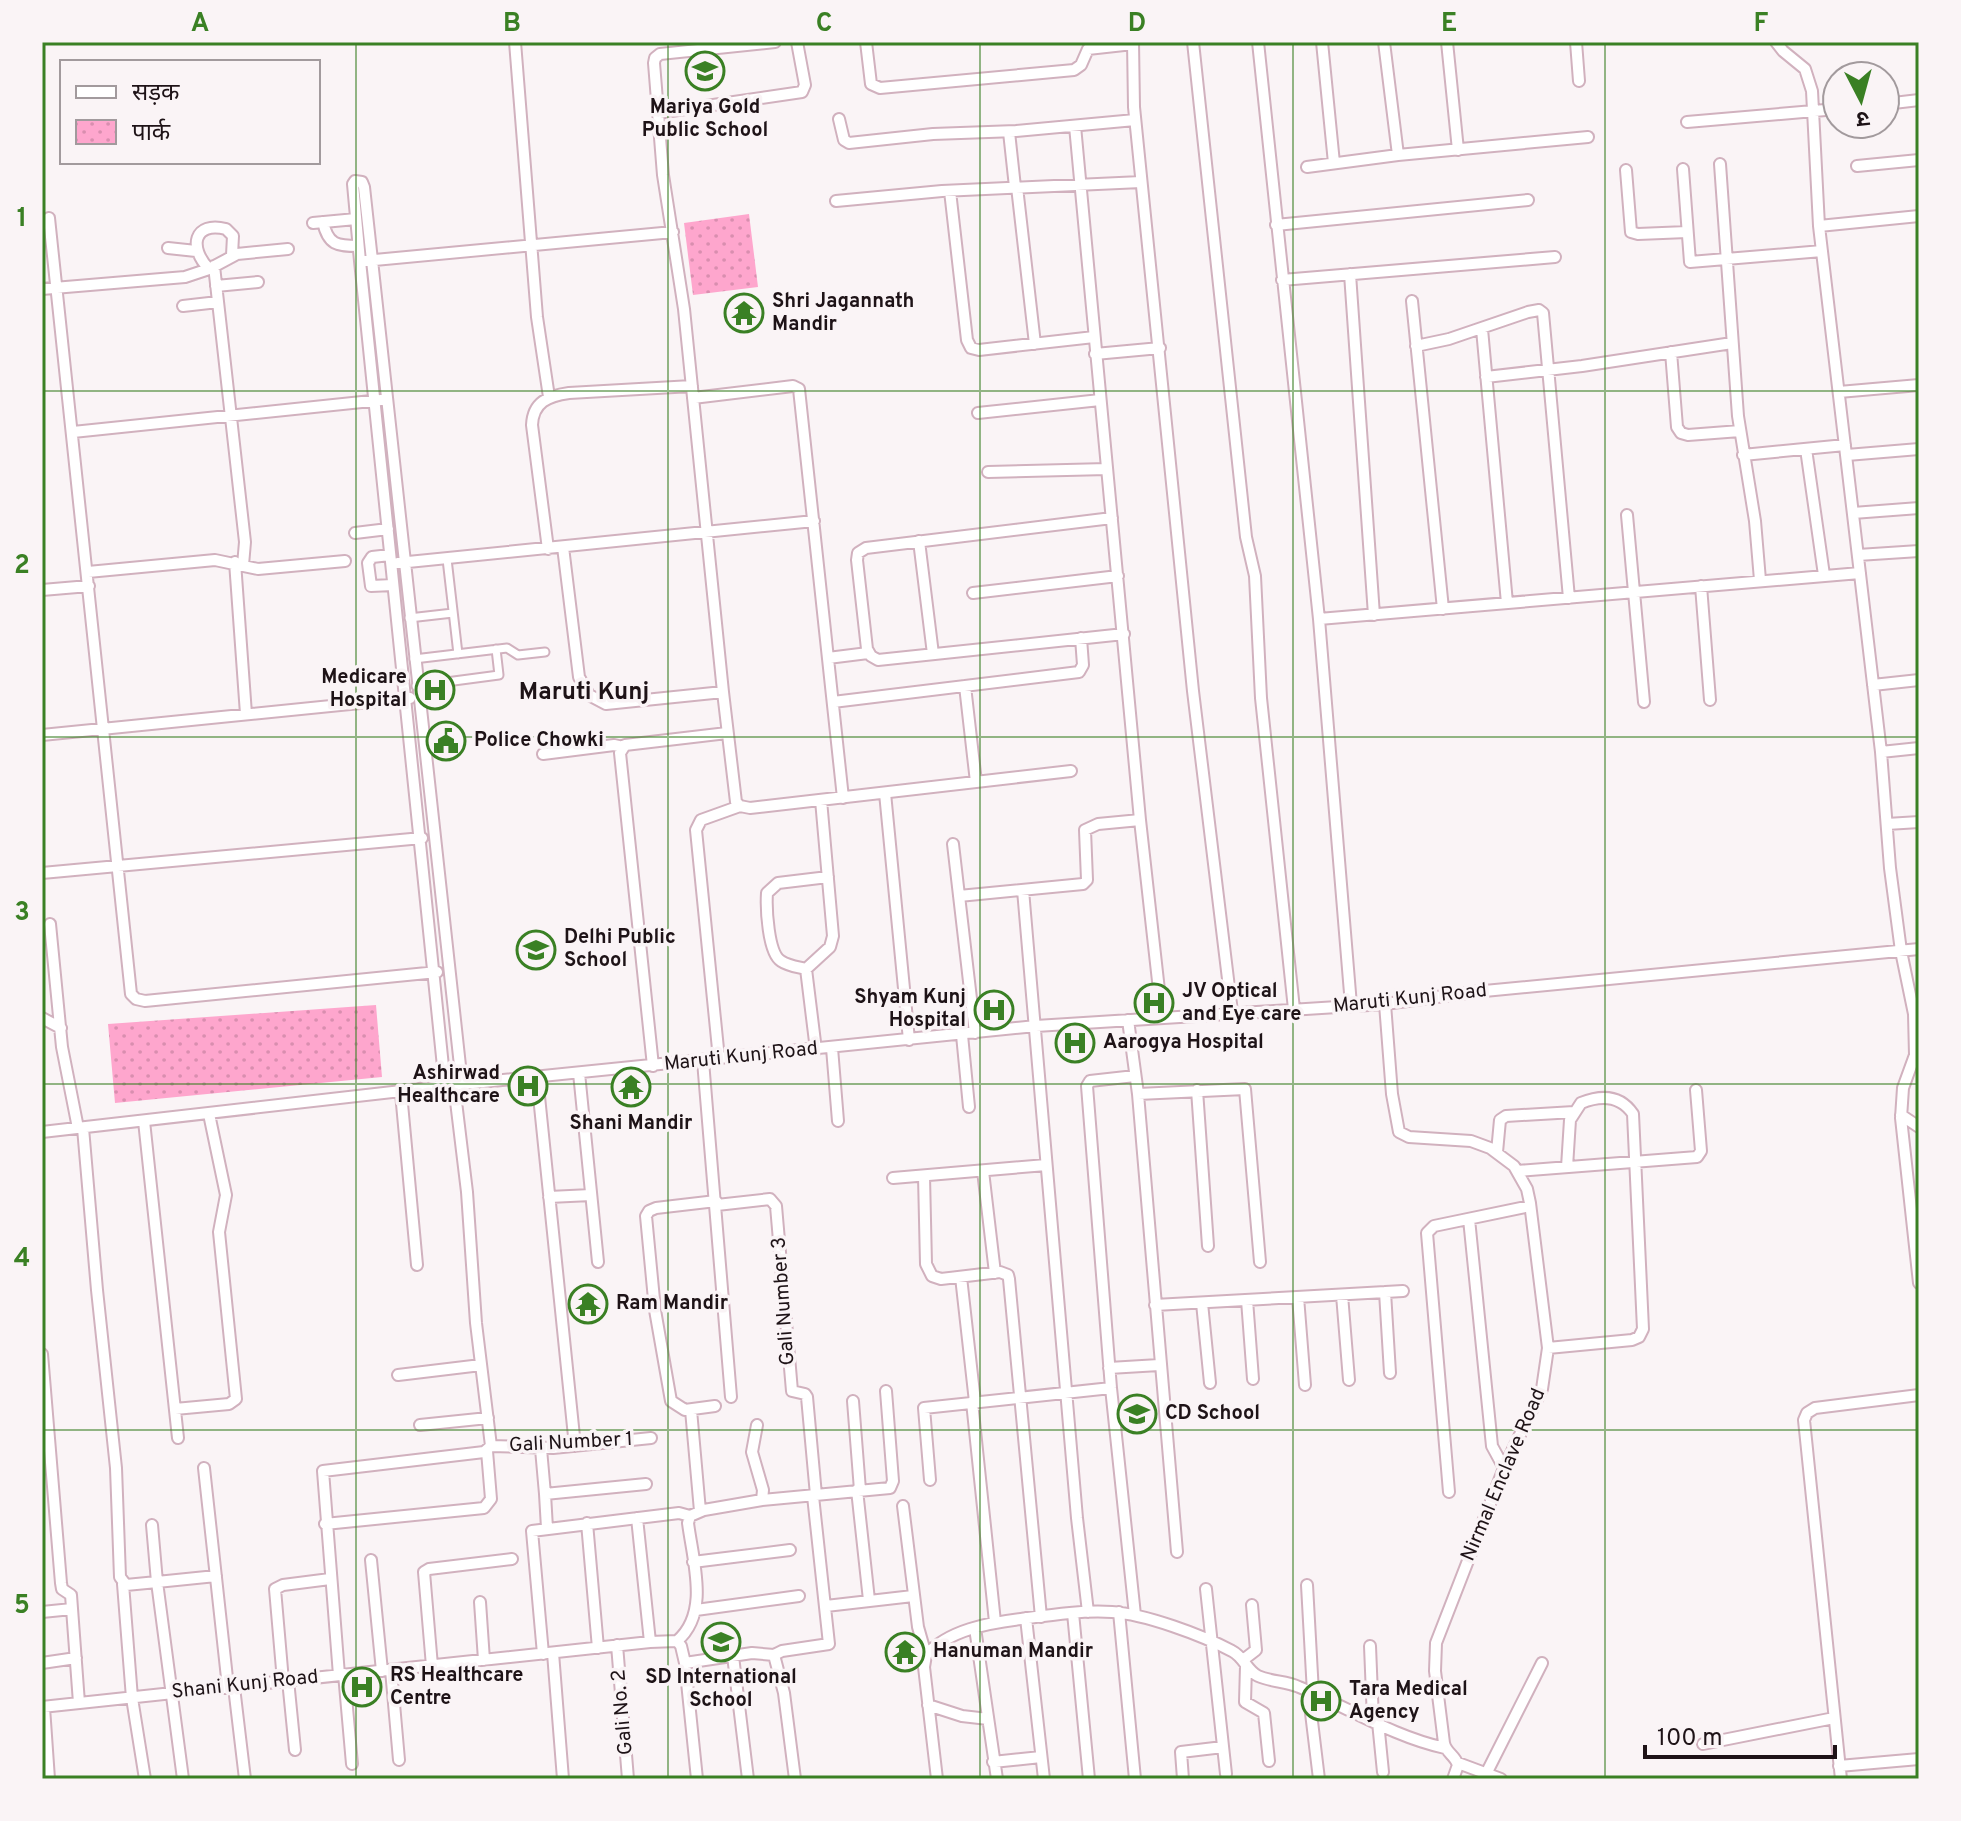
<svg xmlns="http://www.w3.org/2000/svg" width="1961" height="1821" font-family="Overpass,'Noto Sans Devanagari',sans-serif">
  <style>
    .park { fill: url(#park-dots) }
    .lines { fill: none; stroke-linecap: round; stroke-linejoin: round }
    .pedestrian-casing { stroke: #d1b1be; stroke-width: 11 }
    .minor-casing { stroke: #d1b1be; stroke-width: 14 }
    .pedestrian { stroke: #fff; stroke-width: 7 }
    .minor { stroke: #fff; stroke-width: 10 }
    .grid { fill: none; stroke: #3a8024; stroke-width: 2; stroke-opacity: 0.55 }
    .labels { text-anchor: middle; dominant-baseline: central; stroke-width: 7; stroke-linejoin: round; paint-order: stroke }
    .poi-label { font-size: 20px; font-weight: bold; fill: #1e1317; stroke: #faf4f6; text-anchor: start }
    .street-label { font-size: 20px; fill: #1e1317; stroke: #faf4f6 }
    .quarter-label { font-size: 24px; font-weight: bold; fill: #1e1317; stroke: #faf4f6 }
    .neatline { fill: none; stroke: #3a8024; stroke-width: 3 }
    .grid-label { font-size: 26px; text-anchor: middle; font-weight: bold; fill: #3a8024 }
  </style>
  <defs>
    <pattern id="park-dots" width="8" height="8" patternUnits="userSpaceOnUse" patternTransform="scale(2)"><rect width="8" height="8" fill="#fea6cd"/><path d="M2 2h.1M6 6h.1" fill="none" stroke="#d98eaf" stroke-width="1.8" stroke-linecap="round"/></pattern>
  </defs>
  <rect width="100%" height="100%" fill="#faf4f6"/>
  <path class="park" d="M749 214 758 287 693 295 684 223Z
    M376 1005 382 1077 115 1103 108 1024Z"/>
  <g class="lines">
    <defs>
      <path id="pedestrian" d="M447 559 458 654
        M409 618 453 613
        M414 659 507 648 518 655 545 652
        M416 686 499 675 496 649"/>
      <path id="minor" d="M515 42 537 317 549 397
        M775 42 660 54 655 58 654 63 663 175 684 309 723 692 736 802 740 806 750 808 1071 771
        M866 42 871 84 880 88 1074 70 1081 65 1088 49 1133 44
        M1133 42 1134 107 1193 691 1232 1012
        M1193 42 1246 537 1255 576 1261 698 1294 1009
        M1258 42 1319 619 1351 1005
        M1322 42 1334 163
        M1384 42 1398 155 1588 137
        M1447 42 1458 150
        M1576 42 1579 81
        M1776 42 1783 51 1805 69 1812 91 1819 226 1881 752 1890 868 1901 951 1914 1014 1915 1055 1903 1088 1901 1118 1919 1283
        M1885 104 1919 100
        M658 113 802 92 805 85 797 42
        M839 119 844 140 849 143 933 134 1016 131 1135 120
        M1687 122 1837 109
        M1075 126 1140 820 1162 1017
        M1009 132 1015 187
        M1720 164 1738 416 1755 521 1760 580
        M1857 166 1919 160
        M1307 167 1398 155
        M1683 169 1690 262 1822 251
        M1626 170 1631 232 1638 234 1687 232
        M1017 187 1035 344
        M950 191 967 340 971 348 979 350 1094 337
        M836 201 942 191 1141 182
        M49 218 131 994 136 999 145 1001 437 972
        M323 222C328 245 337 246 358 246
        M313 223 356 219
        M1276 225 1528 200
        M1819 226 1919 216
        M168 248 196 251
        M364 261 673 232
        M214 266 245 542 243 565
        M209 269C188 247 194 221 226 229L233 236 232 255
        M1350 274 1374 615
        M1282 280 1555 257
        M216 286 258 282
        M42 289 185 277 209 269 237 254 288 249
        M1412 301 1443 609
        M183 306 218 302
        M1482 329 1507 603
        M1416 346 1449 339 1528 312 1539 310 1543 313 1569 598
        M1671 352 1677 427 1681 433 1688 435 1740 431
        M1095 354 1160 348
        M1486 377 1582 366 1732 343
        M1839 392 1919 385
        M693 398 793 386 799 389 843 798
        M978 413 1100 400
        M73 432 381 400
        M1806 449 1824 575
        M1743 455 1845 445
        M1847 455 1919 449
        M988 472 1107 469
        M1853 513 1919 508
        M1627 515 1644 702
        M1112 518 866 548 858 553 857 560 867 649 871 656 878 660 1124 634
        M355 533 388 529
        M919 541 933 654
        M563 547 579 677 589 695 606 704 723 692
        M548 549 532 425C533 402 548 396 569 393L692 386
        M390 555 372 557 368 563 371 586 393 585
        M1858 555 1919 551
        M235 562 246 714
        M398 563 814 521
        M88 572 215 560 258 569 345 561
        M1701 586 1710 700
        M42 590 89 586
        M973 593 1118 576
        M1319 619 1860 573
        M828 658 868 653
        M1873 685 1919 680
        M965 686 976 782
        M833 702 1079 672 1083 665 1081 638
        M42 735 410 698
        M1881 752 1919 748
        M543 754 614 745 623 747
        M885 793 909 1040
        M1887 824 1919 822
        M953 844 975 1033
        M42 873 422 838
        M1023 890 1077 1518 1088 1612
        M959 896 1083 884 1087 880 1085 830 1098 824 1140 820
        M50 924 62 1047 78 1128
        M806 969C798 967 788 966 781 961 768 953 766 908 767 893L778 883 828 877
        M1385 1004 1392 1094 1399 1132 1409 1137 1471 1141 1490 1148 1514 1166 1527 1189 1530 1203 1548 1348 1542 1389 1504 1468 1436 1643 1435 1671 1444 1743C1446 1753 1455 1755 1458 1765L1453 1779
        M42 1018 61 1028
        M1128 1020 1138 1094 1177 1552
        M962 1035 969 1107
        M832 1048 838 1121
        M816 1050 806 969 830 947 833 936 821 800
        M719 1059 696 830 701 820 740 806
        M703 1061 731 1397
        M653 1066 620 753 625 745 727 733
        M579 1073 598 1262
        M537 1077 575 1446
        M445 1086 360 261 353 184 355 181 362 182 364 187 462 1084
        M1197 1090 1208 1246
        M401 1093 417 1265
        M1138 1094 1245 1089 1260 1262
        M1901 1115 1919 1127
        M144 1121 178 1438
        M83 1128 97 1290 116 1468 120 1577 126 1585 157 1582 183 1779
        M42 1132 454 1085 1036 1026 1385 1004 1474 992 1919 949
        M1497 1152 1500 1120 1506 1116 1574 1112
        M983 1171 995 1273
        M1517 1171 1697 1157 1701 1151 1696 1090
        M924 1176 926 1264 932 1276 941 1279 1000 1272 1008 1275 1009 1279 1041 1617
        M893 1178 1046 1165
        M549 1197 591 1195
        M717 1205 770 1199 776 1206 792 1391 805 1394 807 1397 816 1495
        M1469 1219 1492 1446 1504 1468
        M961 1277 975 1402
        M1385 1292 1390 1373
        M1342 1295 1349 1380
        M1298 1297 1305 1385
        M1247 1300 1253 1379
        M1202 1303 1210 1383
        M1155 1305 1403 1291
        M1548 1348 1632 1340 1639 1337 1643 1329 1633 1114C1620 1095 1601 1095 1581 1103L1570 1120 1567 1167
        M42 1354 61 1583 62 1589 71 1595 79 1703
        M1109 1368 1159 1365
        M398 1375 481 1365
        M853 1401 860 1490
        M972 1402 995 1622
        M715 1406 685 1410 671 1401 655 1310 646 1216 649 1211 656 1208 716 1201
        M175 1409 229 1404 236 1399 219 1232 226 1195 209 1114
        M691 1410 700 1511
        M420 1425 488 1418
        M757 1425 752 1452 763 1490 762 1500
        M491 1446 553 1448 651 1438
        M541 1449 545 1494 646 1484
        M204 1468 228 1687
        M930 1480 924 1408 1111 1388
        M857 1490 869 1600
        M1449 1492 1427 1233 1434 1226 1530 1206
        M545 1494 547 1528
        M903 1506 918 1627 926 1655
        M637 1518 650 1642
        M587 1523 598 1648
        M325 1524 484 1508 491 1499 487 1451
        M152 1525 157 1582 216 1576
        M371 1560 382 1671
        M693 1562 790 1550
        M123 1584 132 1698 145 1779
        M1307 1585 1313 1693 1310 1705 1319 1779
        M1206 1589 1226 1774
        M480 1602 484 1660
        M826 1606 913 1596
        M696 1610 799 1596
        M42 1612 72 1609
        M1119 1612 1135 1779
        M1073 1613 1089 1779
        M1135 1615 1111 1388 1087 1086 1090 1081 1135 1076
        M1026 1618 1044 1779
        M975 1628 997 1779
        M677 1641C710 1613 693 1562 688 1523L690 1516 704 1510 762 1500 890 1488 893 1481 886 1391
        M617 1645 628 1779
        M1370 1646 1373 1720
        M553 1653 563 1779
        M543 1654 532 1531 679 1513 690 1516
        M774 1655 784 1693 795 1779
        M733 1656 748 1779
        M1243 1660 1256 1650 1252 1605
        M42 1663 76 1658
        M685 1663 752 1653 774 1655 782 1651 829 1644 813 1496
        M432 1666 424 1572 429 1569 512 1559
        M1246 1666 1245 1702 1264 1713 1269 1761
        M391 1670 399 1760
        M344 1674 352 1764
        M339 1675 323 1471 484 1452 491 1446 476 1323 467 1192 454 1085
        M288 1680 295 1750
        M283 1681 275 1589 283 1585 330 1579
        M234 1687 245 1779
        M928 1705 962 1716 988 1719
        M42 1707 650 1642 677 1641 681 1646 685 1663 697 1779
        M44 1707 49 1779
        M1378 1722 1383 1772
        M1703 1744 1834 1718
        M993 1762 1041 1757
        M1458 1763 1501 1779
        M1839 1766 1919 1759
        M1487 1772 1542 1663
        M937 1779 924 1667 926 1655C949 1630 988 1623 1021 1619 1050 1615 1082 1610 1112 1612 1145 1614 1202 1635 1232 1651 1244 1657 1247 1671 1258 1676 1271 1682 1286 1681 1299 1687 1347 1707 1394 1737 1445 1748
        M1183 1779 1181 1752 1223 1747
        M1841 1779 1804 1420 1807 1413 1815 1408 1919 1395"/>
    </defs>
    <use href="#pedestrian" class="pedestrian-casing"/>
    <use href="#minor" class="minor-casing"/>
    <use href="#pedestrian" class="pedestrian"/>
    <use href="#minor" class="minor"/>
  </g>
  <path class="grid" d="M356 42V1779M668 42V1779M980 42V1779M1293 42V1779M1605 42V1779M42 391H1919M42 737H1919M42 1084H1919M42 1430H1919"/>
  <defs>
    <symbol id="school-ring" viewBox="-11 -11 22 22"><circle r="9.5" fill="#faf4f6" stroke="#3a8024" stroke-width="1.5"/><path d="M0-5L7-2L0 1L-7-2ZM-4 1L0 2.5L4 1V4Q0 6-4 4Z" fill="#3a8024"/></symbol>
    <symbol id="temple-ring" viewBox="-11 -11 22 22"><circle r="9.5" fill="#faf4f6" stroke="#3a8024" stroke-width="1.5"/><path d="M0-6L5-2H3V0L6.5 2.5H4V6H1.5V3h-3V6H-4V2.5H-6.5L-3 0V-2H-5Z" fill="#3a8024"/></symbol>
    <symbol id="hospital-ring" viewBox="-11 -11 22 22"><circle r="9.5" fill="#faf4f6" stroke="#3a8024" stroke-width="1.5"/><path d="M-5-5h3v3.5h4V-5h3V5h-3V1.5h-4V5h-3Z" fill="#3a8024"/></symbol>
    <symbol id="civic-ring" viewBox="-11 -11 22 22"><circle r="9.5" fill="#faf4f6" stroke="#3a8024" stroke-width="1.5"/><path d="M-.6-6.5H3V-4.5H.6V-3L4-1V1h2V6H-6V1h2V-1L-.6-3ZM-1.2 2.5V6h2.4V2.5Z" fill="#3a8024"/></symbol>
  </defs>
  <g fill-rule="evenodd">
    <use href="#school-ring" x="683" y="49" width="44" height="44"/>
    <use href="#temple-ring" x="722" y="291" width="44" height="44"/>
    <use href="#hospital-ring" x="413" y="668" width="44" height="44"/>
    <use href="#civic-ring" x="424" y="719" width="44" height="44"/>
    <use href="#school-ring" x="514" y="928" width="44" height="44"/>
    <use href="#hospital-ring" x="1132" y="981" width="44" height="44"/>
    <use href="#hospital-ring" x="972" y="988" width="44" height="44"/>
    <use href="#hospital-ring" x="1053" y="1021" width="44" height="44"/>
    <use href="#hospital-ring" x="506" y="1064" width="44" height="44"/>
    <use href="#temple-ring" x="609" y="1065" width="44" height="44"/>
    <use href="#temple-ring" x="566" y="1282" width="44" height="44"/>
    <use href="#school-ring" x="1115" y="1392" width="44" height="44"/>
    <use href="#school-ring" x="699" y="1620" width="44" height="44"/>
    <use href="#temple-ring" x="883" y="1630" width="44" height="44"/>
    <use href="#hospital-ring" x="340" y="1665" width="44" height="44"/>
    <use href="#hospital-ring" x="1299" y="1679" width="44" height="44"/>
  </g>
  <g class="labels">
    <g class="poi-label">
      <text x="705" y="108" text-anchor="middle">Mariya Gold<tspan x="705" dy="23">Public School</tspan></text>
      <text x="772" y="302">Shri Jagannath<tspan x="772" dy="23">Mandir</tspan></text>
      <text x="407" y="678" text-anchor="end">Medicare<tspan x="407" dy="23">Hospital</tspan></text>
      <text x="474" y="741">Police Chowki</text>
      <text x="564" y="938">Delhi Public<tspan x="564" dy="23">School</tspan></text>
      <text x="1182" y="992">JV Optical<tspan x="1182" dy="23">and Eye care</tspan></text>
      <text x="966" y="998" text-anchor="end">Shyam Kunj<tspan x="966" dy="23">Hospital</tspan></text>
      <text x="1103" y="1043">Aarogya Hospital</text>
      <text x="500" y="1074" text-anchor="end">Ashirwad<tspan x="500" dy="23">Healthcare</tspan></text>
      <text x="631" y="1124" text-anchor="middle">Shani Mandir</text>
      <text x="616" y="1304">Ram Mandir</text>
      <text x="1165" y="1414">CD School</text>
      <text x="933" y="1652">Hanuman Mandir</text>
      <text x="390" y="1676">RS Healthcare<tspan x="390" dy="23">Centre</tspan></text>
      <text x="721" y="1678" text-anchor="middle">SD International<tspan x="721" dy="23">School</tspan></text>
      <text x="1349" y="1690">Tara Medical<tspan x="1349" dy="23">Agency</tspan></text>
    </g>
    <g class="street-label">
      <text transform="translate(1410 999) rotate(-6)">Maruti Kunj Road</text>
      <text transform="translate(741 1057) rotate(-6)">Maruti Kunj Road</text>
      <text transform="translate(784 1301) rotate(-94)">Gali Number 3</text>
      <text transform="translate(571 1443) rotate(-3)">Gali Number 1</text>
      <text transform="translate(1504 1475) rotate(-67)">Nirmal Enclave Road</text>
      <text transform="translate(245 1685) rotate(-6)">Shani Kunj Road</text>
      <text transform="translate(623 1712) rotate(-95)">Gali No. 2</text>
    </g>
    <g class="quarter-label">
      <text x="584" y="693">Maruti Kunj</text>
    </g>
  </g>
  <rect width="1961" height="1821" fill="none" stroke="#faf4f6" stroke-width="88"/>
  <rect x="60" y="60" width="260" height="104" fill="#faf4f6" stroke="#a29a9d" stroke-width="2"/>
  <rect x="76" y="86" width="40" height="12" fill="#ffffff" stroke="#a29a9d" stroke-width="2"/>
  <text x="132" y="100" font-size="24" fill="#1e1317">सड़क</text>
  <rect x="76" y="120" width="40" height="24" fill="url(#park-dots)" stroke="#a29a9d" stroke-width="2"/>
  <text x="132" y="140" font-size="24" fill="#1e1317">पार्क</text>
  <g transform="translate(1861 100) rotate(174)"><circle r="38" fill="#faf4f6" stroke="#a29a9d" stroke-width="2"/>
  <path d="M0-6L14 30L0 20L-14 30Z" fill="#3a8024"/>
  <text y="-12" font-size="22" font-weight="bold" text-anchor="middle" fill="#1e1317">उ</text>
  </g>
  <path d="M1645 1745v12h190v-12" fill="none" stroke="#1e1317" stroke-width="4"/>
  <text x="1657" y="1745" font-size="24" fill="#1e1317" stroke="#faf4f6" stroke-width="6" paint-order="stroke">100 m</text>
  <rect x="44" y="44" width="1873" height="1733" class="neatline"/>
  <g class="grid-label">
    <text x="200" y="31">A</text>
    <text x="512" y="31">B</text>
    <text x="824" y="31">C</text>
    <text x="1137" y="31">D</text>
    <text x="1449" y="31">E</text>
    <text x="1761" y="31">F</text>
    <text x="22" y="226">1</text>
    <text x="22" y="573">2</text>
    <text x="22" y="920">3</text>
    <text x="22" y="1266">4</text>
    <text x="22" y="1613">5</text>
  </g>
</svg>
